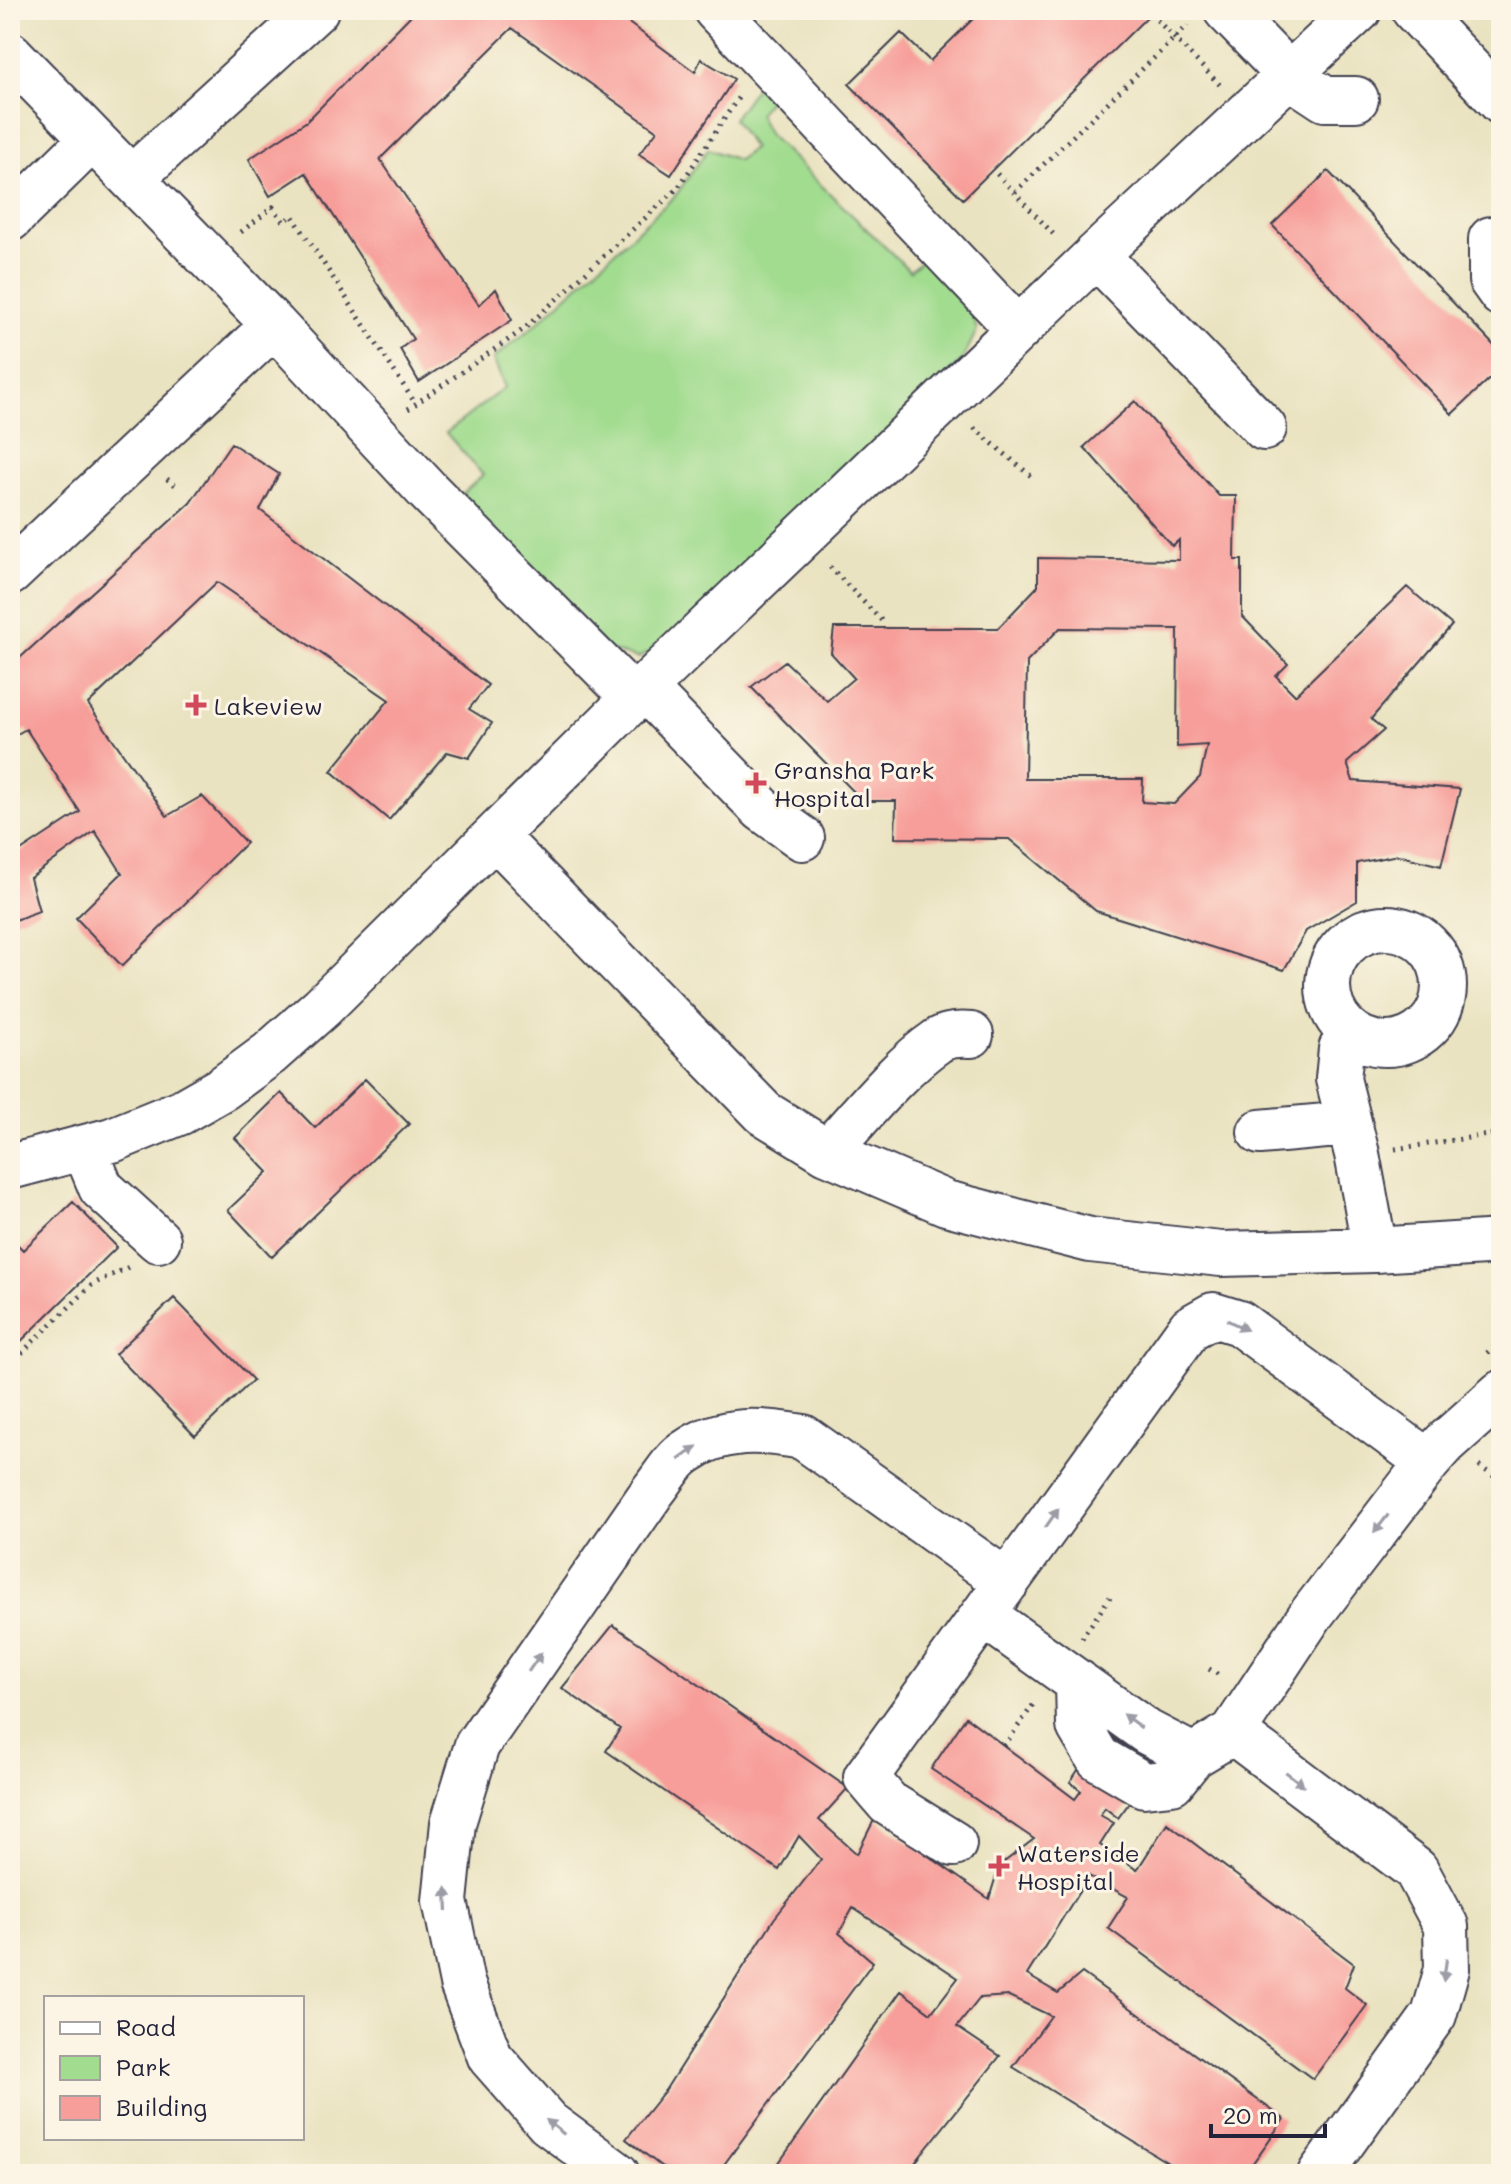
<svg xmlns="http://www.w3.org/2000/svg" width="1511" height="2184" font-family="Mali,sans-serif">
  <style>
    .green { fill: #a1dc8f; stroke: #627f65; stroke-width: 2 }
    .building { fill: #f79e9a; fill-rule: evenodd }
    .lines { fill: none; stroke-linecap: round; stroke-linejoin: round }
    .minor-casing { stroke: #403f4f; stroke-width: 48 }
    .path { stroke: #403f4f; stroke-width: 5; stroke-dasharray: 2 6; stroke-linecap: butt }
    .minor { stroke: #fff; stroke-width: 44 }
    .oneway { fill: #9c9ca7 }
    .poi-dot { fill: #d1495b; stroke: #fcf5e5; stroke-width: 3 }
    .labels { text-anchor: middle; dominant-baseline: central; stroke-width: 6; stroke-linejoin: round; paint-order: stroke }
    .poi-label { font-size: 24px; fill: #22223b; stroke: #fcf5e5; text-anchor: start }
  </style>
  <rect width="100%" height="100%" fill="#fcf5e5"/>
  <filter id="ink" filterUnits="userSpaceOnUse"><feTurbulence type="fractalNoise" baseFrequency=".0125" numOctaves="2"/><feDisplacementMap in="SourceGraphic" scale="16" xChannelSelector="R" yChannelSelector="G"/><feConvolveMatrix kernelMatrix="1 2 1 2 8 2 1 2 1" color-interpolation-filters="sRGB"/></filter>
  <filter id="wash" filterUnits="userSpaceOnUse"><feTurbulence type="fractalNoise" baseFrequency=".006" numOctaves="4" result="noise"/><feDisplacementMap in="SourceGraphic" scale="32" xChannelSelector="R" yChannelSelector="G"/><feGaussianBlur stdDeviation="1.8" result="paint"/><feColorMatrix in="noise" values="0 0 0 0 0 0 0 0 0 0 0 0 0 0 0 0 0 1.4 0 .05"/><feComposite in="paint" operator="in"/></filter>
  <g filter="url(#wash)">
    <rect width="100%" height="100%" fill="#eae3c1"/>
    <path class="green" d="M758 84 773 95 758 114 769 135 910 271 924 258 970 305 977 330 962 361 668 644 638 658 609 650 460 496 483 475 446 433 505 387 493 359 535 325 676 195 708 149 738 160 753 148 733 119Z"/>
    <g id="blocks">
      <path class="building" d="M416 10H611L695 72 701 59 734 79 671 175 639 154 657 131 512 28 380 159 479 305 496 289 512 320 419 382 400 349 413 339 306 173 270 196 249 159 307 121Z
        M982 10H1154L963 199 849 84 901 33 930 61Z
        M1328 171 1501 353V368L1452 414 1272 225Z
        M1135 401 1219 496H1236L1235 560H1242V616L1288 664 1276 676 1295 695 1407 587 1452 625 1371 719 1384 730 1347 763 1353 781 1460 789 1441 866 1398 855 1357 863V901L1306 931 1284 970 1096 911 1009 839 895 838 896 801H863L751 687 785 661 827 701 854 678 831 653 834 628H998L1038 586V558L1179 560V540L1172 546 1084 447ZM1060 628 1178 629 1177 747 1207 745 1200 777 1174 804 1142 802 1143 779H1025L1027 662Z
        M231 443 279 474 260 510 488 685 469 709 492 723 469 758 447 752 389 820 331 771 389 700 217 582 88 704 167 816 202 796 246 843 122 966 76 918 122 873 95 831 30 878 39 911 10 922V858L80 812 26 729 10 738V667L190 503Z
        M365 1079 409 1124 272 1257 228 1210 268 1172 235 1138 281 1093 315 1128Z
        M73 1202 117 1247 10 1352V1237L23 1250Z
        M174 1298 253 1380 195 1436 115 1354Z
        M613 1625 848 1788 819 1820 857 1854 875 1818 989 1899 999 1866 1034 1839 931 1769 966 1717 1075 1799 1081 1791 1070 1782 1104 1732 1156 1767 1118 1818 1105 1808 1100 1815 1114 1823 1100 1845 1137 1870 1167 1823 1354 1964 1345 1988 1367 2005 1313 2079 1108 1928 1128 1897 1089 1876 1027 1975 1058 1993 1082 1973 1284 2119 1245 2174H1211L1202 2168 1201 2174H1186L1013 2067 1051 2016 1009 1996 980 1998 957 2027 1000 2056 906 2174H771L901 1991 931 2013 958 1978 853 1908 839 1933 873 1962 717 2174H671L626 2139 666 2089 774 1919 821 1859 799 1836 779 1870 606 1751 620 1729 562 1688Z"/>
    </g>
  </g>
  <g filter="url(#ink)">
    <use href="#blocks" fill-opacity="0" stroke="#403f4f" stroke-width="2"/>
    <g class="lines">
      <defs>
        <path id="minor" d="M716 10 1018 329
          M1226 10 1290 76 1325 99H1356
          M1414 10 1501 102
          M10 54 274 325 428 491 634 698
          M132 178 316 10
          M10 219 92 139
          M1491 239V280L1501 294
          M1096 255 1264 428
          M10 573 274 325
          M644 688 762 809 802 838
          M496 837 764 1113 827 1152 946 1203 1090 1240 1221 1254 1375 1250 1501 1242
          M1328 986a58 58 0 1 1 116 0a58 58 0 1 1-116 0Z
          M1349 1031 1341 1049 1338 1079 1357 1154 1375 1250
          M1260 1132 1348 1124
          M85 1149 101 1188 158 1240
          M827 1152C859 1118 898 1068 936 1042 945 1035 960 1034 971 1035
          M10 1167 112 1140 181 1112 223 1088 269 1054 322 1007 644 688 1096 255 1359 10
          M984 1615 1147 1732 1193 1756 1233 1732 1310 1616 1428 1462 1445 1443 1501 1393
          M1078 1682 1079 1726 1098 1758 1144 1785 1172 1782 1193 1756
          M1233 1732 1416 1870 1446 1926 1447 1969 1434 2015 1320 2174
          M954 1844 888 1803 866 1777 1190 1328 1213 1315 1239 1323 1428 1462
          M617 2174 548 2123 490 2057 462 1983 445 1901 453 1823 477 1745 653 1491C663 1479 673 1460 686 1452 722 1426 762 1430 803 1437L1007 1582"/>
      </defs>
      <use href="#minor" class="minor-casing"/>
      <path class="path" d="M1157 20 1220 85
        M997 174 1057 238
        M1015 192 1188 25
        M241 232 273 207 284 222 292 215 415 403
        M408 409 524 329 678 188 740 95
        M974 428 1031 476
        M167 479 178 487
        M830 567 882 621
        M1395 1149 1501 1133
        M1487 1353 1501 1341
        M10 1364 93 1284 129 1267
        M1479 1466 1501 1481
        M1082 1638 1110 1597
        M1209 1669 1222 1677
        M1004 1746 1036 1701"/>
      <use href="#minor" class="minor"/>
    </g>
    <defs><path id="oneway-solid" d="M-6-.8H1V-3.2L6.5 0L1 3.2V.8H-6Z" transform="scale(2)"/></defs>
    <g class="oneway">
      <use href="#oneway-solid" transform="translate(1237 1325) rotate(26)"/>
      <use href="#oneway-solid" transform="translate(688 1453) rotate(-36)"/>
      <use href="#oneway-solid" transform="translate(1052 1518) rotate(-55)"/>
      <use href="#oneway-solid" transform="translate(1381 1524) rotate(128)"/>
      <use href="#oneway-solid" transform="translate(535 1662) rotate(-55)"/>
      <use href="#oneway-solid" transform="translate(1132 1721) rotate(-144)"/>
      <use href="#oneway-solid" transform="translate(1295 1779) rotate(37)"/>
      <use href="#oneway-solid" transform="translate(447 1899) rotate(-92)"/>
      <use href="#oneway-solid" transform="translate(1445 1970) rotate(98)"/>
      <use href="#oneway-solid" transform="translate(555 2127) rotate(-141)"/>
    </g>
  </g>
  <g class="poi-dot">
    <path d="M192 693h8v8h8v8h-8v8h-8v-8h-8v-8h8z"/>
    <path d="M752 771h8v8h8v8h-8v8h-8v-8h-8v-8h8z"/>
    <path d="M995 1854h8v8h8v8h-8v8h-8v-8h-8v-8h8z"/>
  </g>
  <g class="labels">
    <g class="poi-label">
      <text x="214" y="705">Lakeview</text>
      <text x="774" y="769">Gransha Park<tspan x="774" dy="28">Hospital</tspan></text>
      <text x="1017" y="1852">Waterside<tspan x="1017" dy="28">Hospital</tspan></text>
    </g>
  </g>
  <rect width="1511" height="2184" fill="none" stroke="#fcf5e5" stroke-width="40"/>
  <rect x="44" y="1996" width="260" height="144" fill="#fcf5e5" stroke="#a5a1a1" stroke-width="2"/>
  <rect x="60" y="2022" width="40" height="12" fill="#ffffff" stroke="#a5a1a1" stroke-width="2"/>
  <text x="116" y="2036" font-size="24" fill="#22223b">Road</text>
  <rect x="60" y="2056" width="40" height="24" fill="#a1dc8f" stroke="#a5a1a1" stroke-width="2"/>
  <text x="116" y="2076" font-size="24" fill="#22223b">Park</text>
  <rect x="60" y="2096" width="40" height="24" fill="#f79e9a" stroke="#a5a1a1" stroke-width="2"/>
  <text x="116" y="2116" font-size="24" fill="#22223b">Building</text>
  <path d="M1211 2124v12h114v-12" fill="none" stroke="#22223b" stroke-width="4"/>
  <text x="1223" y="2124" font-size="24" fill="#22223b" stroke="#fcf5e5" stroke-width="6" paint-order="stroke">20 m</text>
</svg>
